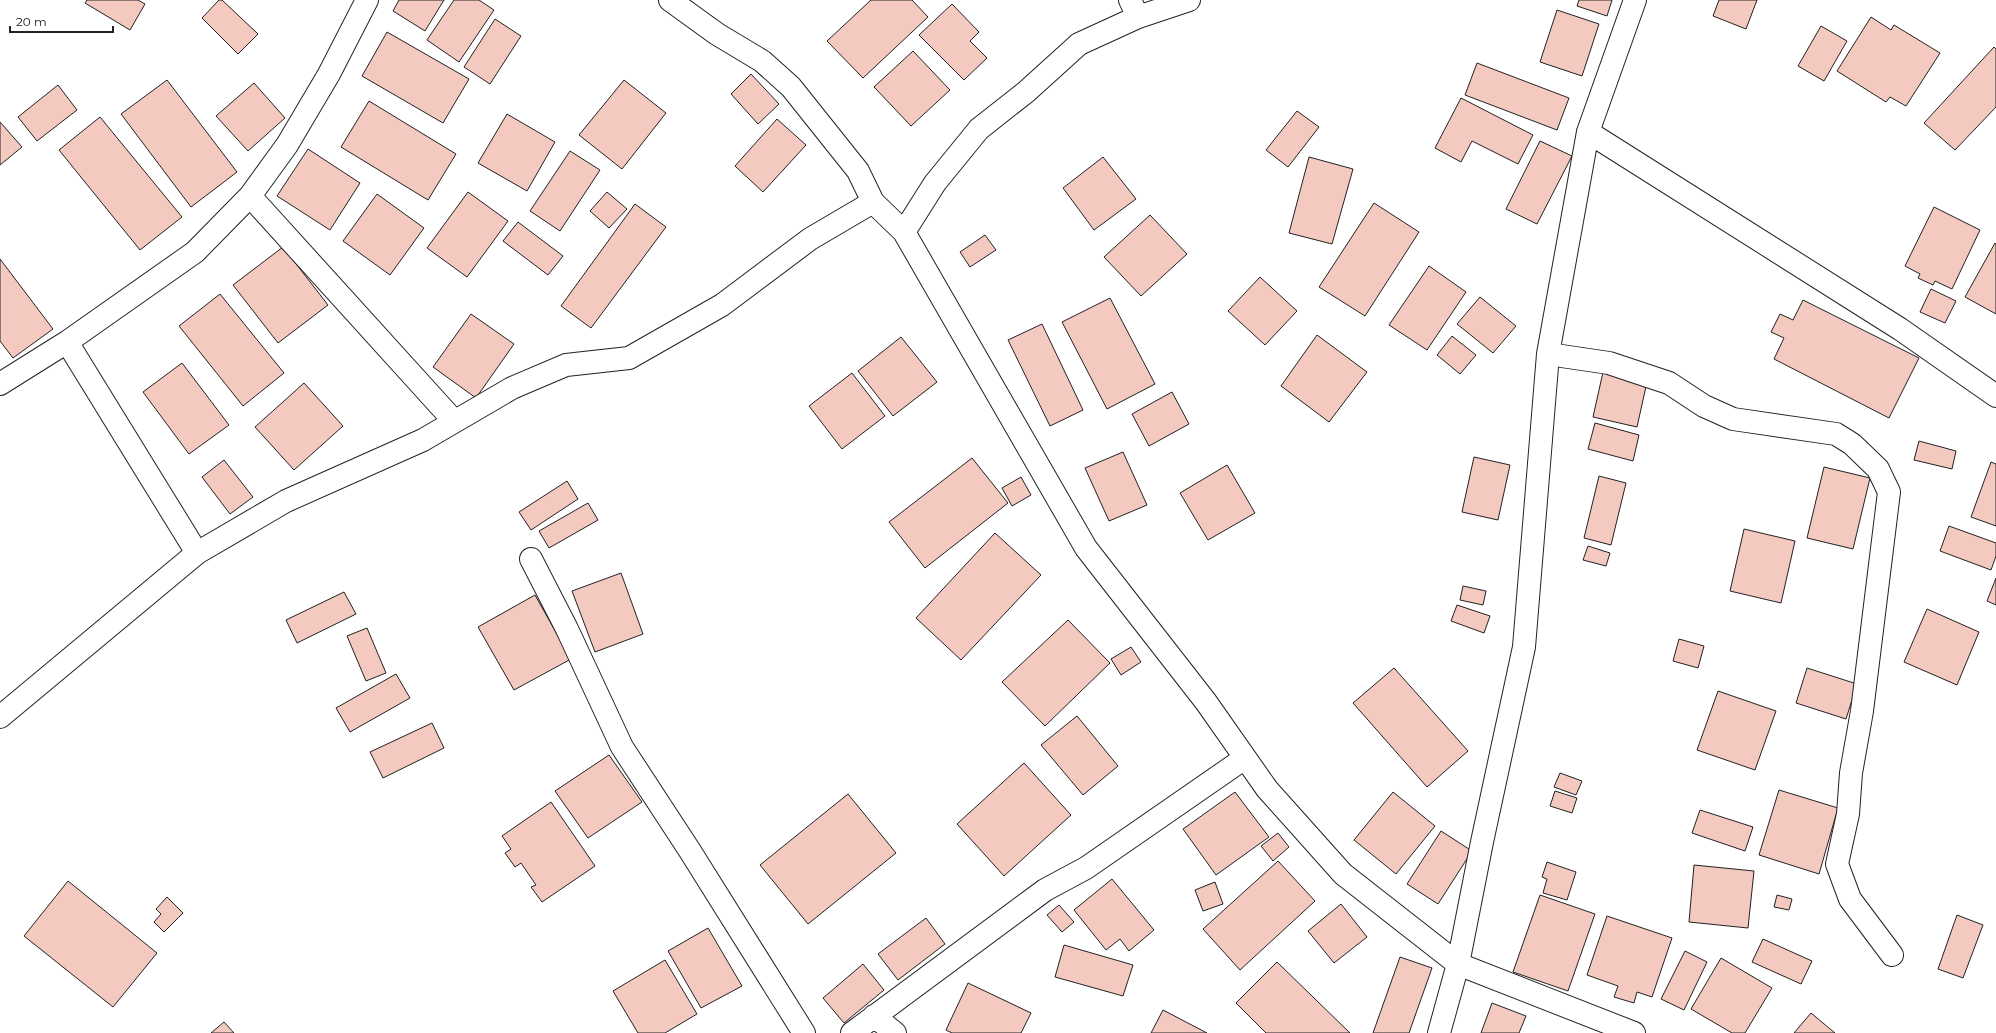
<svg xmlns="http://www.w3.org/2000/svg" width="1996" height="1033" font-family="Montserrat,sans-serif">
  <style>
    .building { fill: #f3c9c0; stroke: #222 }
    .lines { fill: none; stroke-linecap: round; stroke-linejoin: round }
    .minor-casing { stroke: #222; stroke-width: 24 }
    .minor { stroke: #fff; stroke-width: 22 }
  </style>
  <rect width="100%" height="100%" fill="#fff"/>
  <path class="building" d="M87 0H138L145 4 130 30 85 3Z
    M219 0H222L258 34 238 54 202 18Z
    M399 0H444L425 31 393 11Z
    M454 0H479L494 10 459 62 427 40Z
    M871 0H912L928 17 863 78 827 41Z
    M1579 0H1612L1607 16 1577 6Z
    M1719 0H1757L1746 29 1713 16Z
    M952 4 979 32 970 41 987 58 964 80 919 35Z
    M1557 10 1599 24 1582 76 1540 62Z
    M1871 17 1891 30 1894 25 1940 53 1906 106 1890 97 1886 102 1837 71Z
    M495 19 521 36 490 84 464 67Z
    M1821 26 1847 41 1824 81 1798 66Z
    M387 32 469 79 443 123 362 76Z
    M1994 47 1996 49V107L1955 150 1924 123Z
    M913 51 950 90 911 126 874 87Z
    M1477 63 1569 98 1557 130 1465 95Z
    M751 74 779 104 758 124 731 94Z
    M167 80 237 172 191 207 121 114Z
    M624 80 666 113 622 169 579 135Z
    M254 83 285 118 248 151 216 116Z
    M58 85 77 110 37 141 18 117Z
    M1461 98 1533 135 1518 164 1472 141 1461 162 1435 148Z
    M369 101 456 154 428 200 341 147Z
    M1297 111 1319 127 1288 167 1266 150Z
    M507 114 555 142 527 191 478 163Z
    M100 117 182 217 140 250 59 150Z
    M777 119 806 145 763 192 735 166Z
    M0 122 22 147 0 165Z
    M1540 141 1572 156 1537 224 1506 209Z
    M308 149 360 183 330 230 277 196Z
    M570 151 600 170 560 231 530 211Z
    M1103 157 1136 199 1094 230 1063 188Z
    M1309 157 1353 169 1332 244 1289 233Z
    M468 192 508 221 467 277 427 248Z
    M607 192 627 209 609 228 590 211Z
    M377 194 424 228 390 275 343 241Z
    M1374 203 1419 232 1365 316 1319 287Z
    M635 204 666 227 591 328 561 306Z
    M1934 207 1980 230 1952 289 1935 281 1933 285 1918 278 1920 274 1905 266Z
    M1150 215 1187 254 1141 296 1104 257Z
    M518 222 563 256 548 275 503 241Z
    M985 235 996 250 970 267 960 252Z
    M1995 243 1996 244V314L1965 297Z
    M283 247 328 305 278 343 233 285Z
    M0 259 53 329 13 358 0 341Z
    M1429 266 1466 292 1427 350 1389 325Z
    M1260 277 1297 311 1265 345 1228 311Z
    M1931 289 1956 301 1945 323 1920 312Z
    M220 294 284 373 243 406 179 326Z
    M1480 297 1516 326 1493 353 1457 324Z
    M1110 298 1155 384 1107 409 1062 322Z
    M1803 300 1919 358 1889 418 1774 359 1784 338 1771 332 1780 314 1793 320Z
    M471 314 514 344 476 398 433 367Z
    M1042 324 1083 410 1050 426 1008 340Z
    M1317 335 1367 372 1329 422 1281 386Z
    M1452 336 1476 355 1460 374 1437 355Z
    M901 337 937 382 893 416 858 371Z
    M182 363 229 425 189 454 143 392Z
    M1603 372 1647 382 1637 427 1593 417Z
    M852 373 885 416 842 449 809 406Z
    M304 383 343 426 294 470 255 427Z
    M1172 392 1189 424 1149 446 1132 414Z
    M1595 423 1639 435 1633 461 1588 449Z
    M1919 441 1956 451 1952 469 1914 460Z
    M1123 452 1147 505 1109 521 1085 468Z
    M1474 457 1510 465 1498 520 1462 512Z
    M972 458 1008 503 925 568 889 522Z
    M224 460 253 497 230 514 202 477Z
    M1991 462 1996 464V526L1971 517Z
    M1227 465 1255 513 1208 540 1180 493Z
    M1824 467 1870 478 1853 549 1807 538Z
    M1599 476 1626 483 1611 545 1584 538Z
    M1021 477 1031 495 1012 506 1002 488Z
    M567 481 578 499 531 530 519 512Z
    M588 503 598 520 549 548 539 531Z
    M1949 526 1996 543V556L1991 570 1940 551Z
    M1744 529 1795 541 1781 603 1730 591Z
    M995 533 1041 575 961 660 916 618Z
    M1588 546 1610 553 1606 566 1583 560Z
    M621 573 643 634 595 652 572 591Z
    M1996 578V605L1987 601Z
    M1463 586 1486 591 1483 605 1460 600Z
    M344 592 356 614 297 643 286 620Z
    M535 595 571 659 514 690 478 627Z
    M1457 605 1490 616 1484 633 1451 621Z
    M1927 609 1979 632 1957 685 1904 662Z
    M1068 620 1110 663 1045 726 1002 682Z
    M367 628 386 673 366 681 347 636Z
    M1679 639 1704 646 1698 668 1673 661Z
    M1131 647 1141 662 1121 675 1111 659Z
    M1394 668 1468 751 1427 787 1353 703Z
    M1807 668 1857 684 1846 719 1796 703Z
    M396 674 410 698 350 732 336 708Z
    M1718 691 1776 711 1755 770 1697 750Z
    M1077 716 1118 766 1083 795 1041 745Z
    M432 723 444 748 383 778 370 752Z
    M609 755 642 802 588 838 555 791Z
    M1024 763 1071 815 1004 876 957 824Z
    M1560 773 1582 781 1576 795 1554 787Z
    M1779 790 1838 808 1819 874 1759 855Z
    M1555 791 1577 798 1572 813 1550 806Z
    M1235 792 1269 837 1216 875 1183 829Z
    M1393 792 1435 826 1396 874 1354 840Z
    M848 794 896 853 808 924 760 865Z
    M551 802 595 866 542 902 531 887 536 885 521 863 515 867 505 853 511 849 502 836Z
    M1700 810 1753 827 1745 851 1692 833Z
    M1441 831 1472 851 1438 904 1407 884Z
    M1278 833 1289 847 1273 861 1261 846Z
    M1278 861 1315 901 1240 970 1203 929Z
    M1547 862 1576 872 1567 900 1543 893 1547 879 1542 877Z
    M1694 865 1754 871 1748 928 1689 922Z
    M1112 879 1154 930 1129 951 1120 939 1106 950 1074 910Z
    M68 881 157 953 113 1007 24 936Z
    M1215 882 1223 904 1203 911 1195 890Z
    M1540 895 1595 914 1568 991 1513 972Z
    M1777 895 1792 899 1789 910 1774 907Z
    M167 897 183 913 164 932 154 922 161 914 156 909Z
    M1341 904 1367 937 1334 963 1308 931Z
    M1059 905 1074 922 1062 932 1047 915Z
    M1957 915 1983 925 1963 978 1938 969Z
    M1607 916 1672 938 1652 997 1637 992 1634 1003 1614 997 1618 986 1587 975Z
    M926 918 945 944 898 980 878 954Z
    M708 928 742 986 701 1008 668 951Z
    M1763 939 1812 961 1801 984 1752 962Z
    M1064 945 1133 965 1123 996 1055 977Z
    M1685 951 1707 962 1684 1010 1661 999Z
    M1400 957 1432 968 1409 1033H1373Z
    M1721 958 1772 988 1745 1033H1732L1691 1009Z
    M665 960 697 1014 665 1033H638L613 991Z
    M1277 962 1350 1033H1266L1236 1003Z
    M863 964 884 990 844 1023 823 998Z
    M968 983 1031 1013 1021 1033H952L946 1030Z
    M1492 1003 1526 1016 1519 1033H1481Z
    M1163 1010 1207 1033H1151Z
    M1811 1013 1835 1033H1794Z
    M224 1022 234 1033H211Z"/>
  <g class="lines">
    <defs>
      <path id="minor" d="M670 0 717 34 762 61 791 87 858 171 873 202 904 232 1086 548 1206 702 1267 789 1343 874 1458 964 1634 1033
        M1138 17 1189 0
        M1588 132 1900 329 1996 396
        M250 196 454 421
        M904 232 935 183 979 129 1026 92 1079 44 1138 17 1130 0
        M67 342 197 553
        M1548 354 1609 363 1669 383 1704 406 1733 419 1836 434 1852 444 1878 469 1889 492 1862 711 1851 773 1848 814 1837 864 1850 899 1892 955
        M0 384 67 342 195 252 250 196 287 145 329 74 367 0
        M531 559 567 629 622 747 690 851 804 1033
        M0 717 197 553 286 501 423 440 512 388 566 365 629 358 722 305 810 239 873 202
        M874 1016 895 1033
        M852 1033 1045 890 1086 868 1245 758
        M1439 1033 1458 964 1482 842 1524 647 1548 354 1588 132 1635 0"/>
    </defs>
    <use href="#minor" class="minor-casing"/>
    <use href="#minor" class="minor"/>
  </g>
  <path d="M10 26v6h103v-6" fill="none" stroke="#222222" stroke-width="2"/>
  <text x="16" y="26" font-size="12" fill="#222222" stroke="#ffffff" stroke-width="3" paint-order="stroke">20 m</text>
</svg>
